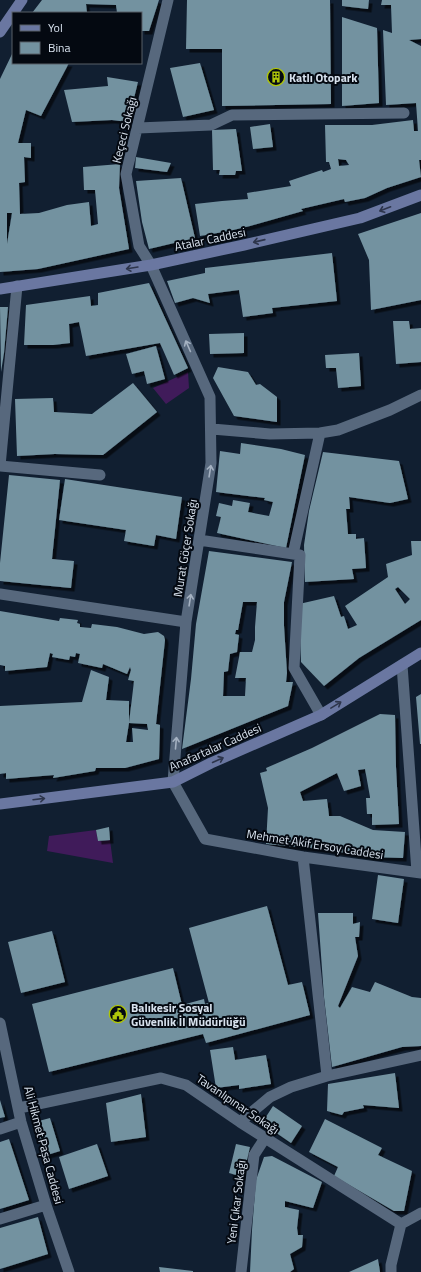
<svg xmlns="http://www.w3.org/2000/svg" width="421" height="1272" font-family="'Titillium Web',sans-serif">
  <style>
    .green { fill: #401b5a }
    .building { fill: #7392a0; fill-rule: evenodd; filter: url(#shadow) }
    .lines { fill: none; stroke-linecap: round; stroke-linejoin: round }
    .minor { stroke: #57687d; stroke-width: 11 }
    .secondary { stroke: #6a77a1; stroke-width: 11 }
    .oneway { stroke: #2d354b }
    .oneway2 { stroke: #a4b1c1 }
    .labels { text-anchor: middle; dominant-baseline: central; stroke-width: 4; stroke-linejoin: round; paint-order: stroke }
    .poi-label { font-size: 12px; font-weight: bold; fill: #d8e2ee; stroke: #040911; text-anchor: start }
    .street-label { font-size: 12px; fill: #d8e2ee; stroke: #040911 }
  </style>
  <defs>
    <filter id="shadow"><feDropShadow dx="3.5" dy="3.5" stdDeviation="0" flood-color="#0009"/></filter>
  </defs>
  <rect width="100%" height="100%" fill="#111f31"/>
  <path class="green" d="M188 372 189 388 166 404 153 388Z
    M96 830 98 841 110 840 113 863 47 851 49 836Z"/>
  <path class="building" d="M42 0H159L149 31H141V13H117L116 5 86 4 87 13H32Z
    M187 0H330L331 104 222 106V49H186Z
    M342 0H369L368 9 342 6Z
    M382 0H421V39L409 40 421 46V160H419L421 177 387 188 365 198 345 202 344 199 301 209 303 211 250 226 229 231 200 236 195 204 222 201 248 199 247 193 291 186 289 181 322 170 323 172 331 169 329 162H326L325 125H372L413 120 414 131H418L416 103 386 105 383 30 392 33 391 5H381ZM338 159 346 160 349 165 339 166Z
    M342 17 377 28 379 103 342 106Z
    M13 52V63H69L41 116 26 110 18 143H31V158L24 157 25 182 19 183 20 214 39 213 67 205 89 202 91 226 98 224 95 190H84L83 167 120 164 119 188 129 249 38 269 0 272V79ZM7 213H12L7 244Z
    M200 63 214 110 183 117 170 68Z
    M107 77 138 82 128 122 112 120 72 122 64 90 108 86Z
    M270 124 273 147 253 149 250 127Z
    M236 129 242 171H236L235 175H219L220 170H213L212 130Z
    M136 157 171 163 167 172 135 168Z
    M181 178 195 238 149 249 142 222 136 181Z
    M421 213V300L371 310 369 260 358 234Z
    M332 253 337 301 272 308 273 313 243 317 239 290 208 294 210 303 193 298 175 303 167 281 205 273V268Z
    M149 283 188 368 174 375 160 343 86 356 79 322 69 324 70 343 53 345H24L26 305 90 296 91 306 98 305V293Z
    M0 307H8L4 353 1 372Z
    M393 321H409L410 329 421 328V362L396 364Z
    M244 333V353L210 354 209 334Z
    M156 346 165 379 147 384 144 371 132 374 126 354Z
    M359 353 361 386 338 388 336 368H326L325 355Z
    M218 367 248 372 256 385 260 384 277 397V422L234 416 213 378Z
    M133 383 157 412 103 455 55 454 17 456 15 399 53 398 54 412 92 414Z
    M241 443 281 449 305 455 286 548 217 533 221 517 216 516 219 503 232 506 233 500 250 503 248 512 269 516 273 502 264 500 265 498 216 492 220 451 240 454Z
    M323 452 399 461 408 499 390 503 349 497 350 509H346L348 534H356V539L364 538 366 568 352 569 354 579 305 582 304 545 309 511Z
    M9 475 60 480 52 559 74 561 71 588 0 581V563Z
    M65 479 182 497 176 539 156 535 154 546 124 541 126 530 59 520Z
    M411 541H421V620L359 658 324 686 301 662 299 604 334 596 341 617 344 616 348 629 357 625 345 606 388 577 386 564 412 555ZM398 587 410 599 405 604 395 589Z
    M209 551 292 562 284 602V626L287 673 286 682H293L288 706 182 749 191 679 196 624ZM243 602H257L255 627V640L252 652H240L235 678H246L245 696H223L224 672 228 671 230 654 237 652 239 635 235 634 236 630H238Z
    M0 611 59 621 60 618 78 620 77 623 80 624V627L91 628 92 624 117 627 144 634 158 632 164 636 165 640 156 724 160 725 159 759 125 768H96L95 771 53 778 54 775 6 779V773L0 774V706L82 702 91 670 109 677 106 700 129 701V723L134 681 128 680 131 670 130 667 127 674 103 664 102 668 78 663 80 654 76 653 75 657 70 656 69 660 52 657 53 654 50 653 47 667 5 671V666L0 665ZM129 723 147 724 148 730 132 728 133 742H126Z
    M421 694V744H420L416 697Z
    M380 714 395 715 396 767 399 824 372 825V814H367L366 798H370V797L365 769 358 770 361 786 344 791 337 773 300 792 303 801 327 799 329 816H340L373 830 405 832 403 858 371 857 322 849 266 844 268 808 260 773 267 771 266 768 312 748Z
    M109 827 110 840 98 841 96 830Z
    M378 875 404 879 398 923 372 919Z
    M267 906 288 985 302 982 310 1015 206 1043 203 1034 49 1072 32 1004 173 968 182 1005 204 999 205 1004 209 1003 189 928Z
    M318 913H353V924L360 922 359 937H355L358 956 338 1006 340 1008 352 987 370 992 375 982 412 997 421 998V1046L402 1047 332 1067 324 997Z
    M52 931 65 982 21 993 8 942Z
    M233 1047 235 1060 266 1055 271 1084 239 1089V1085L216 1088 210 1050Z
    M395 1073 399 1108 363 1105 364 1108 344 1112 342 1115 327 1111 328 1084Z
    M141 1094 146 1137 111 1142 106 1103Z
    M0 1100 5 1117 0 1118Z
    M273 1106 302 1126 291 1143 262 1123Z
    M50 1118 60 1151 44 1156 35 1122Z
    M325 1119 382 1148 378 1155 412 1171 404 1211H394L334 1176 338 1167 309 1152Z
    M9 1139 29 1200 0 1209V1142Z
    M97 1144 108 1176 69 1189 59 1157Z
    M236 1144 250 1147 243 1177 229 1173Z
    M272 1156 322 1182 313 1208 285 1201V1207L299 1210 297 1228 298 1235H303L302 1247 290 1254 294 1269 290 1272H250L252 1230 256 1180 264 1157Z
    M38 1217 48 1254 0 1269V1228Z
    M378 1259 380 1272H349Z
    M159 1267 193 1271V1272H160Z"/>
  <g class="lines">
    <path class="minor" d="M168 0 126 174 139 246 151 265 210 397 211 463 186 622 173 782 205 839 303 857 421 873
      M138 128 211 125 232 115 404 113
      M17 286 0 466 100 475
      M212 429 270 434 320 433 338 430 390 410 421 395
      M199 540 300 555 294 668 321 715
      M293 554 320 433
      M0 594 186 622
      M402 665 417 872
      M303 857 327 1076
      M0 1023 21 1122 46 1205 69 1272
      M19 1108 161 1078 186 1085 240 1122 401 1224 421 1213
      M240 1122 270 1097 291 1087 327 1076 421 1055
      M0 1129 21 1122
      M0 1219 46 1205
      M241 1272 254 1155 265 1138
      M391 1272V1265L401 1224"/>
    <path class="secondary" d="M0 32 22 0
      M0 289 151 265 244 245 360 218 421 195
      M0 804 173 782 211 763 321 715 421 653"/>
  </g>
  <defs><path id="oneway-shaft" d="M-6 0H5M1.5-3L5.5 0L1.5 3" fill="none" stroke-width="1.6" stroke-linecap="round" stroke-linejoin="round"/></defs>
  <g class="oneway">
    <use href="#oneway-shaft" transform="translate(385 209) rotate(159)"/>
    <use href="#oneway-shaft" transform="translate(259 241) rotate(167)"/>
    <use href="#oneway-shaft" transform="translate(132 268) rotate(171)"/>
    <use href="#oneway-shaft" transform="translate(336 705) rotate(-31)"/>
    <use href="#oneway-shaft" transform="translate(218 760) rotate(-24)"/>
    <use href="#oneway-shaft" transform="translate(39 799) rotate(-7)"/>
  </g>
  <g class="oneway2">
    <use href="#oneway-shaft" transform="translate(188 346) rotate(-114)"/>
    <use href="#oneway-shaft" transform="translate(210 471) rotate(-81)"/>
    <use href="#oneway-shaft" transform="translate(190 600) rotate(-81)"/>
    <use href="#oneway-shaft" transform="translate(176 743) rotate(-85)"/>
  </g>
  <defs>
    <symbol id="building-ring" viewBox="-11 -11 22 22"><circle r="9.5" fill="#040911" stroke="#aec509" stroke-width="1.5"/><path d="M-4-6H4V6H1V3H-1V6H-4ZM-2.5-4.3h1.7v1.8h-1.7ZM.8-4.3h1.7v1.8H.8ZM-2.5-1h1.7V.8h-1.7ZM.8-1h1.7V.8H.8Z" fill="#aec509"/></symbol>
    <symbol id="civic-ring" viewBox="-11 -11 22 22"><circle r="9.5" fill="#040911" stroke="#aec509" stroke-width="1.5"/><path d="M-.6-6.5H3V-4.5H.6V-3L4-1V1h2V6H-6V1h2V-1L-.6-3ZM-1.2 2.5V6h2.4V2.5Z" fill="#aec509"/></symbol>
  </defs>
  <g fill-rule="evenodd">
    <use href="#building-ring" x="266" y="67" width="20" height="20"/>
    <use href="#civic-ring" x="108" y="1004" width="20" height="20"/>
  </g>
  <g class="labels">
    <g class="poi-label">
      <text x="289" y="77">Katlı Otopark</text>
      <text x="131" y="1007">Balıkesir Sosyal<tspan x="131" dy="14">Güvenlik İl Müdürlüğü</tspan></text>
    </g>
    <g class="street-label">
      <text transform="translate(124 130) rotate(-76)">Keçeci Sokağı</text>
      <text transform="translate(210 239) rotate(-12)">Atalar Caddesi</text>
      <text transform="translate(185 548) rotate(-81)">Murat Göçer Sokağı</text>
      <text transform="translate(215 747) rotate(-24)">Anafartalar Caddesi</text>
      <text transform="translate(315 844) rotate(9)">Mehmet Akif Ersoy Caddesi</text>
      <text transform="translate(238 1104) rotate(34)">Tavanlıpınar Sokağı</text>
      <text transform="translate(44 1145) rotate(75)">Ali Hikmet Paşa Caddesi</text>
      <text transform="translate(236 1202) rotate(-83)">Yeni Çıkar Sokağı</text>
    </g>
  </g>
  <rect x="12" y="12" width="130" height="52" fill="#040911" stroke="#596069"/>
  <rect x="20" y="25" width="20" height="6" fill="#6a77a1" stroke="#596069"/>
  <text x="48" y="32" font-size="12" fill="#d8e2ee">Yol</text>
  <rect x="20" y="42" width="20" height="12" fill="#7392a0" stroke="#596069"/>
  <text x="48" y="52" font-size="12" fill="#d8e2ee">Bina</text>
</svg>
